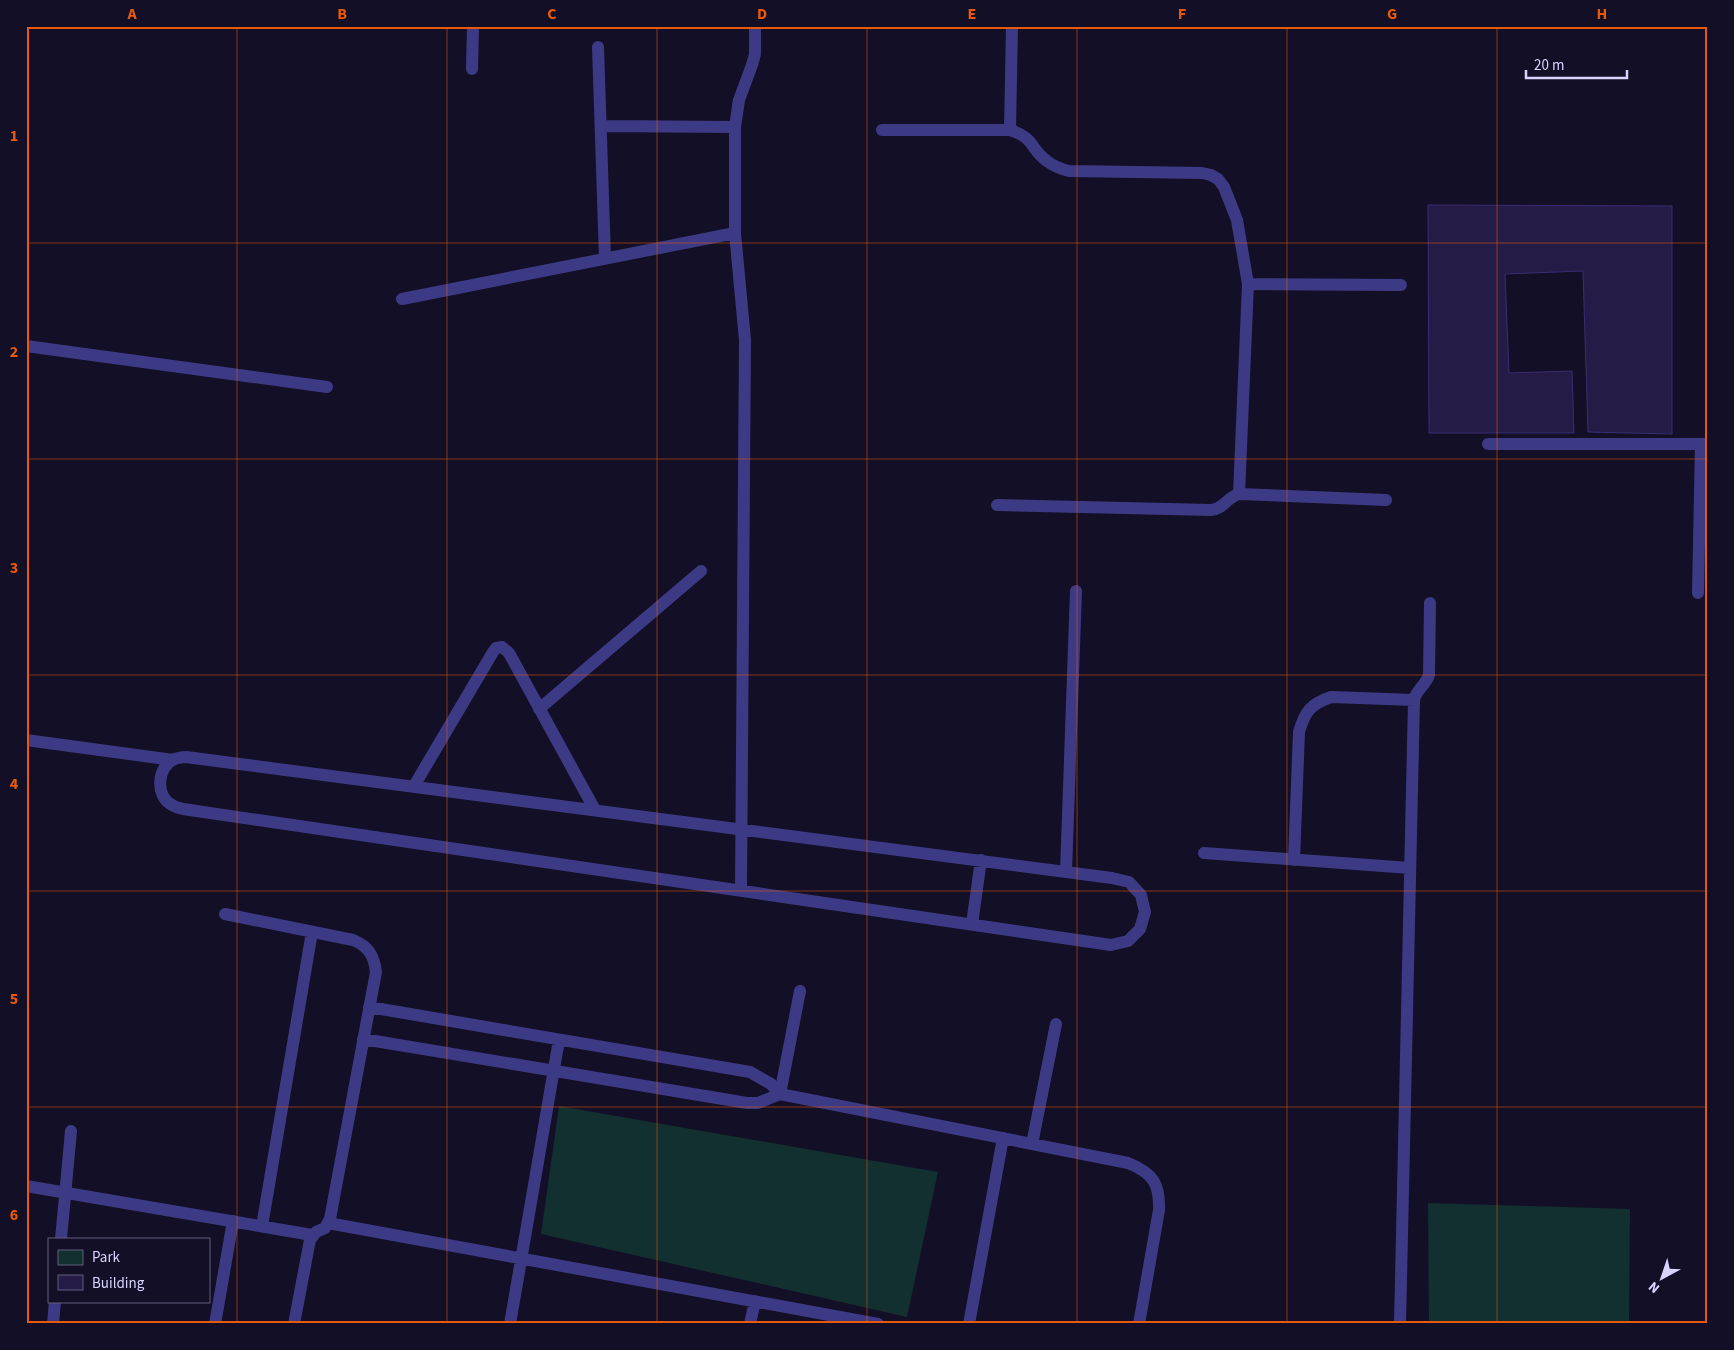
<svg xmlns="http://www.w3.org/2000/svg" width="1734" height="1350" font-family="'Source Sans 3',sans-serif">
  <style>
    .green { fill: #12302f }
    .building { fill: #241b47; stroke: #3b2d73 }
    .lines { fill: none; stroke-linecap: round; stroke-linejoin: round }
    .service { stroke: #3d3a85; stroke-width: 12 }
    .grid { fill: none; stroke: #e8590c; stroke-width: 1; stroke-opacity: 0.55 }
    .neatline { fill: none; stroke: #e8590c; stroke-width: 2 }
    .grid-label { font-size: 16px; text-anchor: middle; font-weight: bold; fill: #e8590c }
  </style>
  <rect width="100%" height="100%" fill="#130f26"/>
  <path class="green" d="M559 1106 938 1172 907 1317 541 1234Z
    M1428 1203 1630 1209 1629 1324H1429Z"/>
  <path class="building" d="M1428 205 1672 206V434L1588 432 1583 271 1505 274 1509 373 1572 371 1574 433H1429Z"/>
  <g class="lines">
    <path class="service" d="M598 47 605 258
      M472 69 473 26
      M601 126 735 127
      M882 130H1010C1035 138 1030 149 1047 161 1053 166 1061 169 1069 171L1202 173 1211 175 1218 179 1224 187 1237 220 1248 284 1239 494
      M1010 130 1012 26
      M1248 284 1401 285
      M402 299 735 233
      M26 346 327 387
      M1488 444H1708
      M997 505 1211 510C1224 509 1227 497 1239 494L1386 500
      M1698 593 1701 444
      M539 709 701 571
      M26 740 173 760
      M186 757 1112 878 1129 882 1141 895 1145 912 1140 929 1128 941 1111 945 183 809C179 808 175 807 172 805 155 796 157 767 174 759 178 758 182 757 186 757Z
      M414 786 493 652 496 648 502 647 509 653 595 810
      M1204 853 1410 868
      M1294 860 1299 732C1305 711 1311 704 1331 697L1414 700
      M1066 872 1076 591
      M741 890 745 340 735 233V127L739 100 752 65 755 54V26
      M225 914 353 940C368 946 374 955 376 972L330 1219 325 1228 316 1232 310 1240 294 1324
      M972 924 981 860
      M369 1007 750 1072 771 1084 780 1094 1128 1163C1153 1173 1160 1184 1159 1210L1139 1324
      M363 1039 747 1103H758L780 1094
      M780 1094 800 991
      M1032 1144 1056 1024
      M26 1186 312 1235
      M328 1223 878 1324
      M262 1226 312 932
      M61 1239 71 1131
      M53 1324 55 1301
      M215 1324 233 1221
      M510 1324 559 1040
      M750 1324 755 1301
      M969 1324 1003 1138
      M1400 1324 1414 700C1416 690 1426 685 1429 675L1430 603"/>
  </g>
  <path class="grid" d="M237 26V1324M447 26V1324M657 26V1324M867 26V1324M1077 26V1324M1287 26V1324M1497 26V1324M26 243H1708M26 459H1708M26 675H1708M26 891H1708M26 1107H1708"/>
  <rect width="1734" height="1350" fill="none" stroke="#130f26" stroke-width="55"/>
  <rect x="48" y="1238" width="162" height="65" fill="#130f26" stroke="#625e7d"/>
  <rect x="58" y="1250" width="25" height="15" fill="#12302f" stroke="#625e7d"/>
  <text x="92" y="1262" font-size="15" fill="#d9d4ff">Park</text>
  <rect x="58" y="1275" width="25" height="15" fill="#241b47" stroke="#625e7d"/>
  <text x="92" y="1288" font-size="15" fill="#d9d4ff">Building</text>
  <g transform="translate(1662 1278) rotate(220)" stroke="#130f26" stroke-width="4" paint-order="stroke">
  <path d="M0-4L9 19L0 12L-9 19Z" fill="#d9d4ff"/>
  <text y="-8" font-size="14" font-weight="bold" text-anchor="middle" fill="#d9d4ff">N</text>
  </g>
  <path d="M1526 70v8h101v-8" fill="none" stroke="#d9d4ff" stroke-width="2.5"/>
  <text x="1534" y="70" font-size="15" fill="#d9d4ff" stroke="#130f26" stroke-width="4" paint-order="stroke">20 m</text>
  <rect x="28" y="28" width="1678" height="1294" class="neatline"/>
  <g class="grid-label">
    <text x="132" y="19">A</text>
    <text x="342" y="19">B</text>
    <text x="552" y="19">C</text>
    <text x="762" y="19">D</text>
    <text x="972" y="19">E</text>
    <text x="1182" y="19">F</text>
    <text x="1392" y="19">G</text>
    <text x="1602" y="19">H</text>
    <text x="14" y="141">1</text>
    <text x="14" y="357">2</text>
    <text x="14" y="573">3</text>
    <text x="14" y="789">4</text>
    <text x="14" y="1004">5</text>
    <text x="14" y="1220">6</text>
  </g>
</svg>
